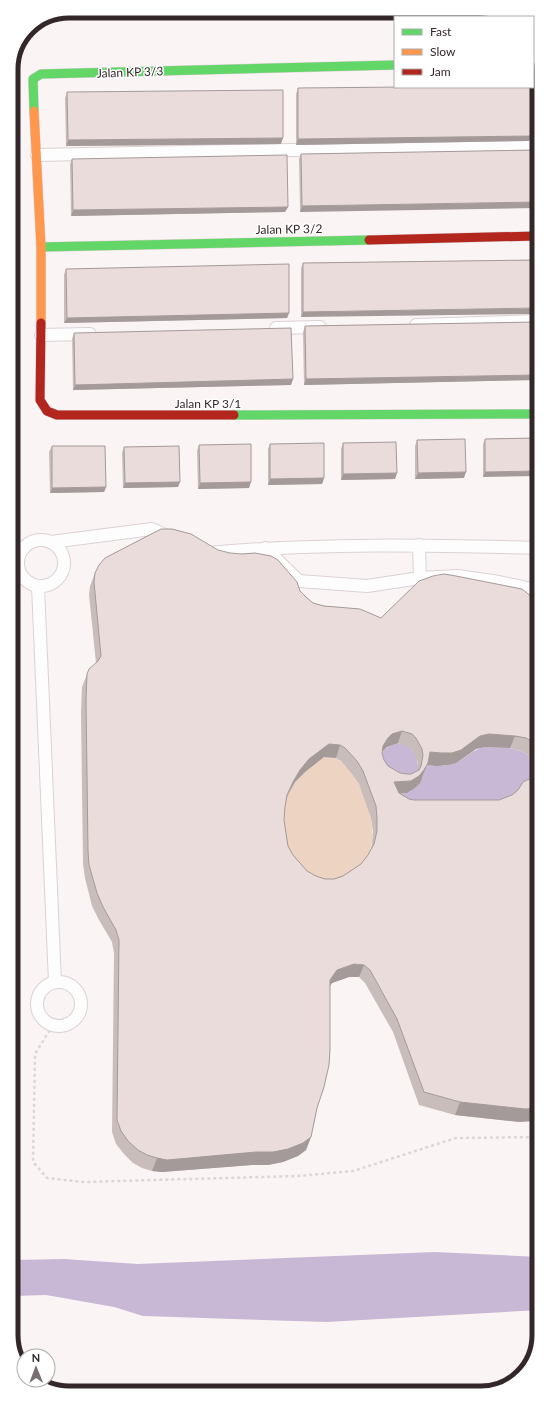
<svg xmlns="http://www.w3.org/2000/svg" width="550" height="1404" font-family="Lato,sans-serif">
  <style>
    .green { fill: #edd4c2 }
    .water { fill: #c9b8d5 }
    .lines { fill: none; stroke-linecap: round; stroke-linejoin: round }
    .lane-casing { stroke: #dbd1d3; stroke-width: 14 }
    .street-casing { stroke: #dbd1d3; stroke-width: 24 }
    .fast-casing { stroke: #dbd1d3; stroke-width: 10 }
    .slow-casing { stroke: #dbd1d3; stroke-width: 10 }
    .jam-casing { stroke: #dbd1d3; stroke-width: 10 }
    .path { stroke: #d9d7d7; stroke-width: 2.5; stroke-dasharray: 3 3; stroke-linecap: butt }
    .lane { stroke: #fefdfe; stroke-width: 12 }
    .street { stroke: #fefdfe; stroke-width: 22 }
    .fast { stroke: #63d668; stroke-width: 9 }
    .slow { stroke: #ff974d; stroke-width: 9 }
    .jam { stroke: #b3261e; stroke-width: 9 }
    .wall { fill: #c9bdbb; fill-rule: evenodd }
    .shaded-wall { fill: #a49a99 }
    .building { fill: #eadcda; stroke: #a49a99; fill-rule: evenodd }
    .labels { text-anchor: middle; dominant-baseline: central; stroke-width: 3; stroke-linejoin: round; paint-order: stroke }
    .street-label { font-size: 12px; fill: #332729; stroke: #fff }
    .rim { fill: none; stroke: #332729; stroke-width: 5 }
  </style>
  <rect width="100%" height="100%" fill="#fbf4f5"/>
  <path class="green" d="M324 757C328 757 333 757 336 758 341 760 344 765 348 769 366 788 379 829 369 855 366 863 346 881 339 889L288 868 283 807 288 794 295 782 305 772Z"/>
  <path class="water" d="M398 743C401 744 404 745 407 746 417 751 421 768 416 778 415 781 410 784 407 787L378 759C384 749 386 747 398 743Z
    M484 747 510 748 521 751 537 760 538 788 514 802 410 813 389 794C395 794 401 795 406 793 419 790 423 776 426 765 436 766 447 767 457 762 467 757 472 750 484 747Z
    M435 1252 539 1257V1310L326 1322 143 1316 114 1307 46 1295 14 1296V1260L64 1259 138 1264Z"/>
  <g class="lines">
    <defs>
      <path id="lane" d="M37 155 536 145
        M416 325 537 321
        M276 328 320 327
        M41 335 90 334
        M18 563a23 23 0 1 1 46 0a23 23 0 1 1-46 0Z
        M51 542 152 529 171 538
        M265 548 299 581 367 586 420 578 419 545
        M208 553C318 543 427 545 537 548
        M420 578 458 576 499 582 537 590
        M38 586 55 982
        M37 1004a22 22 0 1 1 44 0a22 22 0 1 1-44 0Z"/>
      <path id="street" d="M533 61H536"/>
      <path id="fast" d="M34 111 33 79 41 74 395 65
        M41 247 369 240
        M234 415 537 414"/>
      <path id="slow" d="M34 111 41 247V323"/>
      <path id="jam" d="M369 240 536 236
        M41 323 40 400 47 411 57 415H234"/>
    </defs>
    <use href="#lane" class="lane-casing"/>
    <use href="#street" class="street-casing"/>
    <use href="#fast" class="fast-casing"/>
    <use href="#slow" class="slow-casing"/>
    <use href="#jam" class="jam-casing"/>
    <path class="path" d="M53 1025 35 1054 33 1162 47 1178 83 1182 298 1176 353 1171 456 1138 539 1137"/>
    <use href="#lane" class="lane"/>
    <use href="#street" class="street"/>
    <use href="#fast" class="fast"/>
    <use href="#slow" class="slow"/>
    <use href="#jam" class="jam"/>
  </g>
  <path class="wall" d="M298 88 531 136 529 141 296 145V94Z
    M67 92 281 144 66 146 65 98Z
    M536 150 300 212 299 159 301 154Z
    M72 159 288 207 285 212 71 216 70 164Z
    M536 260 301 317V268L303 263Z
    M66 269 289 313 287 318 64 323V275Z
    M537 322V380L304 385 303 332 305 326Z
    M74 333 293 379 291 385 73 390 72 339Z
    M537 438 483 477V444L485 439Z
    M417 440 464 478 415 479V446Z
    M343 443 397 473 395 479 341 480V449Z
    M270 444 324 478 322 484 268 485V449Z
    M199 445 249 488 198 489 197 451Z
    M52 446 106 487 104 492 50 493 49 452Z
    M124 447 178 487 123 488 122 453Z
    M218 550 300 591 306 597 313 603 324 606 381 618 537 601 538 761 537 760 521 751 510 748 484 747 476 749 456 763 448 765 437 766 427 765 423 775 420 783 414 789 407 793 401 794 532 1121 520 1122 455 1115 419 1105 393 1032 365 983 359 977H349L332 983 330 986 317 1108 311 1137 306 1150 298 1156 283 1162 268 1165H252L162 1172 152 1171 142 1168 133 1163 124 1154 116 1144 112 1132 114 953 112 942 99 920 92 906 85 878 83 864 81 713 82 687 87 674 96 663 89 595 90 586 95 573ZM398 743 408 747 412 750 418 762V770L411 774H407L400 773 388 766 384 760 382 752 387 747ZM324 757 336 758 341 761 352 774 359 784 371 818 373 831 372 844 371 849 368 855 361 864 343 876 334 879H325L316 876 307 871 293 855 288 846 284 820 285 807 287 798 295 782 305 772Z"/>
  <path class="shaded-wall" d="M531 136 529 141 296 145 298 139Z
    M283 138 281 144 66 146 68 140Z
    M536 202V208L300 212 302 206Z
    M288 207 285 212 71 216 73 210Z
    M537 308V314L301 317 303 312Z
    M289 313 287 318 64 323 67 318Z
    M537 375V380L304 385 306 379Z
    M293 379 291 385 73 390 75 385Z
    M537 471V476L483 477 485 472Z
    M466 472 464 478 415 479 418 473Z
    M397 473 395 479 341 480 343 474Z
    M324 478 322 484 268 485 270 479Z
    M180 482 178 487 123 488 125 483Z
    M251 482 249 488 198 489 200 483Z
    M106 487 104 492 50 493 52 488Z
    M402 731 398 743 387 747 383 751 378 759 383 746 388 738 392 734Z
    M489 734 515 736 510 748 484 747 476 749 456 763 448 765 437 766 427 765 423 775 420 783 414 789 407 793 389 794 394 782 411 781 430 752 480 736Z
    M329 744 340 745 336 758 324 757 305 772 295 782 288 794 283 807 293 782 300 770 309 759Z
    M354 964 364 965 359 977H349L332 983 326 993 330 980 337 970Z
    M460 1102 538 1108V1119L532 1121 520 1122 455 1115Z
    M311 1137 306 1150 298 1156 283 1162 268 1165H252L162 1172 152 1171 157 1158Z"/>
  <path class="building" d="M403 87H531V136L298 139V88Z
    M283 90V138L68 140 67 92Z
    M536 150V202L302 206 301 154Z
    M287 155 288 207 73 210 72 159Z
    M536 260 537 308 303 312V263Z
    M289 264V313L67 318 66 269Z
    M537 322V375L306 379 305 326Z
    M291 328 293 379 75 385 74 333Z
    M537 438V471L485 472V439Z
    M465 439 466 472 418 473 417 440Z
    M396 442 397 473 343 474V443Z
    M324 443V478L270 479V444Z
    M251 444V482L200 483 199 445Z
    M52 446H105L106 487 52 488Z
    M179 446 180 482 125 483 124 447Z
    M161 529H172L191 534 218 550 230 553 242 554 255 553 271 556 278 560 297 582 300 591 306 597 313 603 324 606 360 609 381 618 419 581 433 576 444 574 456 576 522 589 537 601 538 745 526 738 515 736 489 734 480 736 461 750 452 753H441L430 752 428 763 424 770 419 776 411 781 394 782 399 793 409 799 414 800H499L512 795 518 790 523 782 527 780 538 777V1108L525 1109 460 1102 424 1092 397 1019 370 970 364 965 354 964 337 970 330 980V1049L329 1065 324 1087 317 1108 311 1137 303 1143 288 1149 273 1152H256L167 1160 157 1158 147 1155 138 1150 128 1141 121 1131 117 1120 119 940 116 930 103 907 97 893 89 865 88 851 86 700 87 674 89 669 98 661 101 656 94 582 95 573 99 565 105 558ZM402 731 412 734 416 738 422 749 423 755 421 766 419 770 411 774H407L400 773 388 766 384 760 382 753 383 746 388 738 392 734ZM329 744 340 745 345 748 357 761 363 771 376 806 377 818V831L374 844 368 855 361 864 343 876 334 879H325L316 876 307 871 293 855 288 846 284 820 285 807 287 795 293 782 300 770 309 759Z"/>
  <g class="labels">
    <g class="street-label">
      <text transform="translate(130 72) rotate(-2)">Jalan KP 3/3</text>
      <text transform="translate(289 229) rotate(-1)">Jalan KP 3/2</text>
      <text x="208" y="403">Jalan KP 3/1</text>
    </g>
  </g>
  <path d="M0 0H550V1404H0ZM69 18H481A51 51 0 0 1 532 69V1335A51 51 0 0 1 481 1386H69A51 51 0 0 1 18 1335V69A51 51 0 0 1 69 18Z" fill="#fff" fill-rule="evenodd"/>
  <path class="rim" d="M69 18H481A51 51 0 0 1 532 69V1335A51 51 0 0 1 481 1386H69A51 51 0 0 1 18 1335V69A51 51 0 0 1 69 18Z"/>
  <rect x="394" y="16" width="140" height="72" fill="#ffffff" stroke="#ada9a9"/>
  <rect x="402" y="29" width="20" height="6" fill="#63d668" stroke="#ada9a9"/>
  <text x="430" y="36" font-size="12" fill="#332729">Fast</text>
  <rect x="402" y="49" width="20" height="6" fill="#ff974d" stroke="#ada9a9"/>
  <text x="430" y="56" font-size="12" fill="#332729">Slow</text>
  <rect x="402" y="69" width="20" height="6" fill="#b3261e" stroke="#ada9a9"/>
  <text x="430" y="76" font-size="12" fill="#332729">Jam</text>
  <g transform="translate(36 1368) rotate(359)"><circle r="19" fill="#ffffff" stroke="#ada9a9"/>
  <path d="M0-3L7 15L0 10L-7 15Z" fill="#796f70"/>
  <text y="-6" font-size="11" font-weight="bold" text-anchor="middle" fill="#332729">N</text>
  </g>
</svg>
